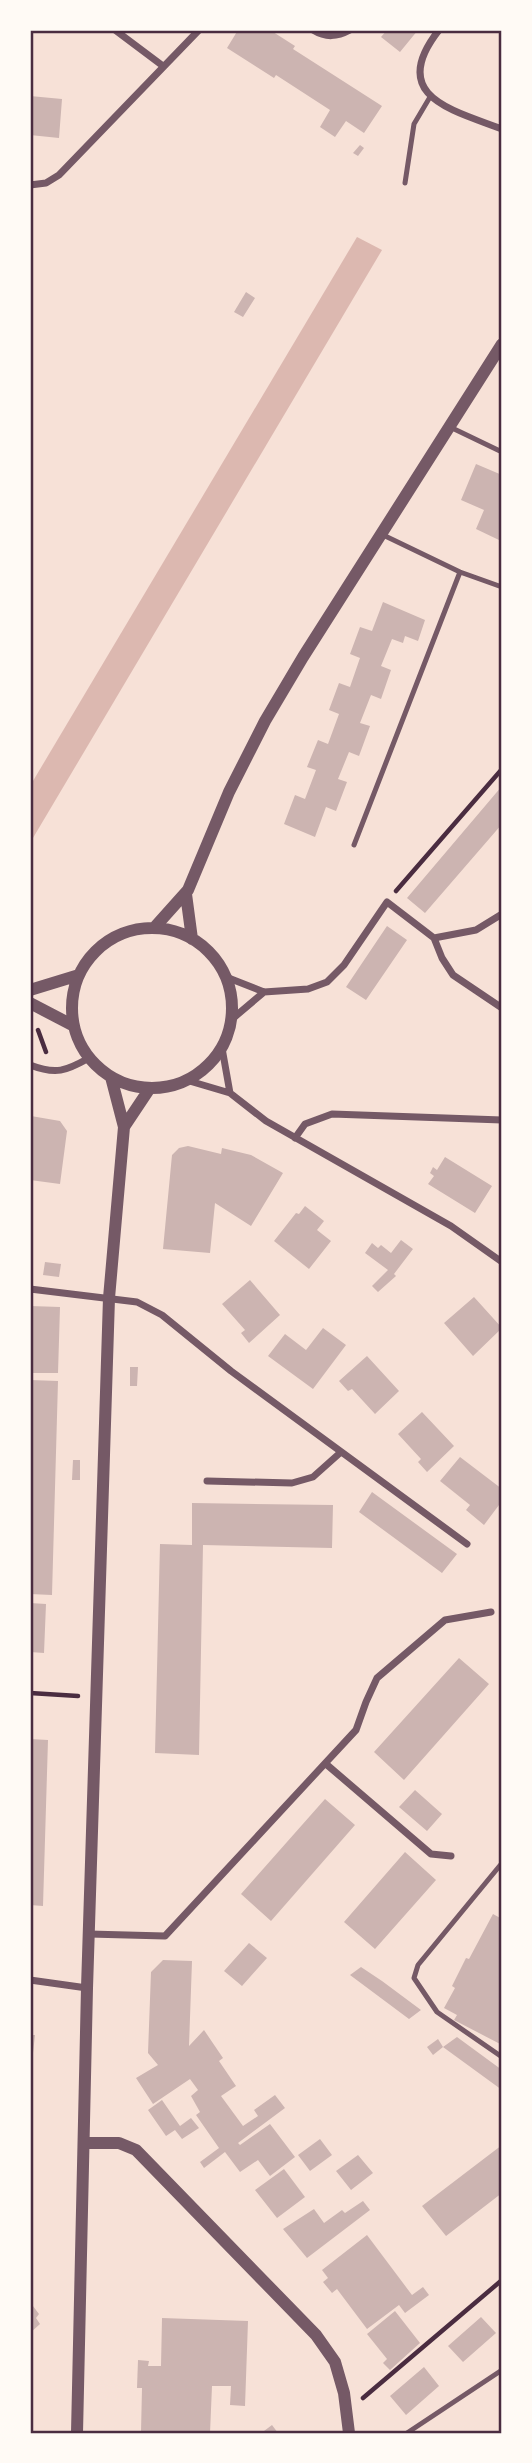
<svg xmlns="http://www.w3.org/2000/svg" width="532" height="2463" font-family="'Sofia Sans Condensed',sans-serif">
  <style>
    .water { fill: #dcb8b0 }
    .building { fill: #ccb4b1 }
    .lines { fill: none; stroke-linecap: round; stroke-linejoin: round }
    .path { stroke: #4a2c40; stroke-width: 4.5 }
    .service { stroke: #755966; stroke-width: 5 }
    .minor { stroke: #755966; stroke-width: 7 }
    .tertiary { stroke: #755966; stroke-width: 12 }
    .neatline { fill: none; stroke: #4a2c40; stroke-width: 2.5 }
  </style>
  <rect width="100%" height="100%" fill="#f7e1d7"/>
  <path class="water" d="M357 237 382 250 30 843V786Z"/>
  <path class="building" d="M238 30H270L295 46 293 49 382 106 364 133 346 121 335 137 320 127 330 110 276 75 274 78 227 48Z
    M387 30H418L400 52 381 37Z
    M30 96 62 99 59 138 30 135Z
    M360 145 364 148 358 156 353 153Z
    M246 292 255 298 243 317 234 312Z
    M476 464 502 475V532L499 540 476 529 484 510 461 500Z
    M383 602 425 620 418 641 405 636 403 643 392 639 381 666 391 670 381 699 371 695 360 723 370 726 359 756 349 752 338 779 347 782 336 811 326 807 315 837 284 824 295 795 305 799 316 770 307 767 318 740 328 744 339 714 329 710 339 683 350 687 360 658 350 654 360 627 372 631Z
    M502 786V824L425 913 407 898Z
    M387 926 407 940 366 1000 346 987Z
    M31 1116 60 1121 67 1131 60 1184 30 1180Z
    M188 1146 221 1154 222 1148 251 1155 283 1173 251 1226 215 1203 210 1253 163 1249 172 1155 179 1148Z
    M445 1157 492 1186 475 1213 428 1184 434 1176 430 1173 433 1167 437 1170Z
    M305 1206 324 1221 317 1230 331 1241 309 1269 274 1241 296 1213 299 1214Z
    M401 1240 413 1249 394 1274 396 1276 378 1292 372 1286 388 1270 365 1253 372 1243 378 1248 381 1245 391 1253Z
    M45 1262 61 1264 59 1277 43 1275Z
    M250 1280 280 1315 249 1343 241 1333 245 1330 222 1304Z
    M474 1297 502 1328 473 1356 444 1323Z
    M30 1306 60 1307 58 1373H30Z
    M323 1328 346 1345 313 1389 268 1356 285 1334 306 1350Z
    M367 1356 399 1391 375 1414 352 1389 348 1391 339 1381Z
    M130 1367H138L137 1386H130Z
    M30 1380 58 1381 52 1595 30 1594Z
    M422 1412 454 1446 427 1472 418 1462 421 1459 398 1434Z
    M460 1457 502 1489V1501L484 1525 466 1510 470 1505 440 1481Z
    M73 1460H80V1480H72Z
    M372 1492 457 1554 442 1573 359 1512Z
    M192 1503 333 1505 332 1548 203 1545 199 1755 155 1753 160 1544 192 1545Z
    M30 1603 46 1604 44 1653 30 1652Z
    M459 1658 489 1684 404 1780 374 1752Z
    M30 1739 48 1740 43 1906 30 1905Z
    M415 1790 442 1814 427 1831 399 1807Z
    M325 1799 355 1825 271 1921 241 1894Z
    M405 1852 436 1880 375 1949 344 1922Z
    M493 1914 502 1919V2052L499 2050 502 2045 454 2020 457 2015 444 2008 455 1988 452 1986 466 1958 469 1959Z
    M249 1943 267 1958 242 1986 224 1971Z
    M163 1960 192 1961 189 2046 204 2030 223 2058 219 2061 236 2086 221 2096 243 2126 258 2116 254 2110 275 2095 285 2108 238 2143 240 2145 270 2124 295 2157 270 2176 258 2160 240 2172 225 2152 204 2168 200 2162 219 2148 196 2115 200 2112 191 2096 198 2090 190 2079 153 2104 136 2078 158 2065 148 2053 151 1972Z
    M361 1967 382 1981 421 2010 409 2019 350 1975Z
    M30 2035H35L33 2053H30Z
    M457 2037 502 2070V2090L443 2047Z
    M438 2039 443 2047 433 2055 427 2047Z
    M162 2100 180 2126 191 2118 199 2128 182 2139 175 2130 166 2136 148 2110Z
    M320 2139 332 2155 310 2171 298 2155Z
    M502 2145V2193L446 2236 422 2206Z
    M358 2155 373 2173 351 2190 336 2171Z
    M284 2169 305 2197 277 2218 255 2190Z
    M363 2201 370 2210 307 2258 283 2229 314 2209 324 2223 342 2210 345 2213Z
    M367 2235 412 2295 423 2287 429 2295 405 2313 399 2305 367 2329 337 2289 332 2293 323 2282 328 2278 322 2270Z
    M30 2302 39 2314 36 2318 40 2324 30 2333Z
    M395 2311 420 2343 390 2370 383 2363 387 2359 367 2334Z
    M481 2317 496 2333 463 2362 448 2346Z
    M162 2318 248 2321 245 2406 230 2405 231 2386H212L210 2433 141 2432 142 2388H137L138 2360 149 2361 148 2366H161Z
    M424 2367 439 2386 406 2415 390 2396Z
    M272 2425 278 2433H265L264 2431Z"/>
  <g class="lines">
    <path class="path" d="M396 891 502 769
      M38 1030 46 1052
      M30 1693 78 1696
      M363 2398 502 2280"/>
    <path class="service" d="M405 183 414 124 430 97
      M450 427 502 452
      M381 534 460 572 502 587
      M354 845 460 572
      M502 1863 418 1965 414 1978 437 2012 502 2057
      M407 2433 502 2370"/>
    <path class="minor" d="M115 30 163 66
      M313 30C326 38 337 37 350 30
      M439 30C387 96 452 110 502 129
      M30 185 46 183 59 175 199 30
      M434 938 442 958 453 975 502 1008
      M226 977 264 992 308 989 327 982 344 965 387 902 434 938 476 930 502 914
      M231 1020 264 992
      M222 1048 230 1093
      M30 1065C56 1075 66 1071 89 1058
      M186 1080 230 1093 266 1121 451 1226 502 1262
      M295 1138 305 1124 332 1114 502 1120
      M30 1289 137 1302 162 1315 231 1371 467 1544
      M207 1481 292 1483 313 1477 341 1452
      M326 1764 431 1854 451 1856
      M89 1934 165 1936 356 1730 366 1702 377 1678 445 1620 491 1612
      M30 1980 87 1988"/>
    <path class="tertiary" d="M186 894 192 939
      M154 928 188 890 229 792 265 721 303 657 502 344
      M72 1008a80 80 0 1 1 160 0a80 80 0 1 1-160 0Z
      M30 990 79 975
      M30 1003 74 1026
      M124 1127 150 1088
      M84 2143H119L136 2150 316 2335 335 2362 344 2393 349 2433
      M77 2433 87 1988 109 1298 124 1127 111 1077"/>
  </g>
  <rect width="532" height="2463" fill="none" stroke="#fffaf5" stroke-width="63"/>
  <rect x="32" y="32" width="468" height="2400" class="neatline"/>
</svg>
